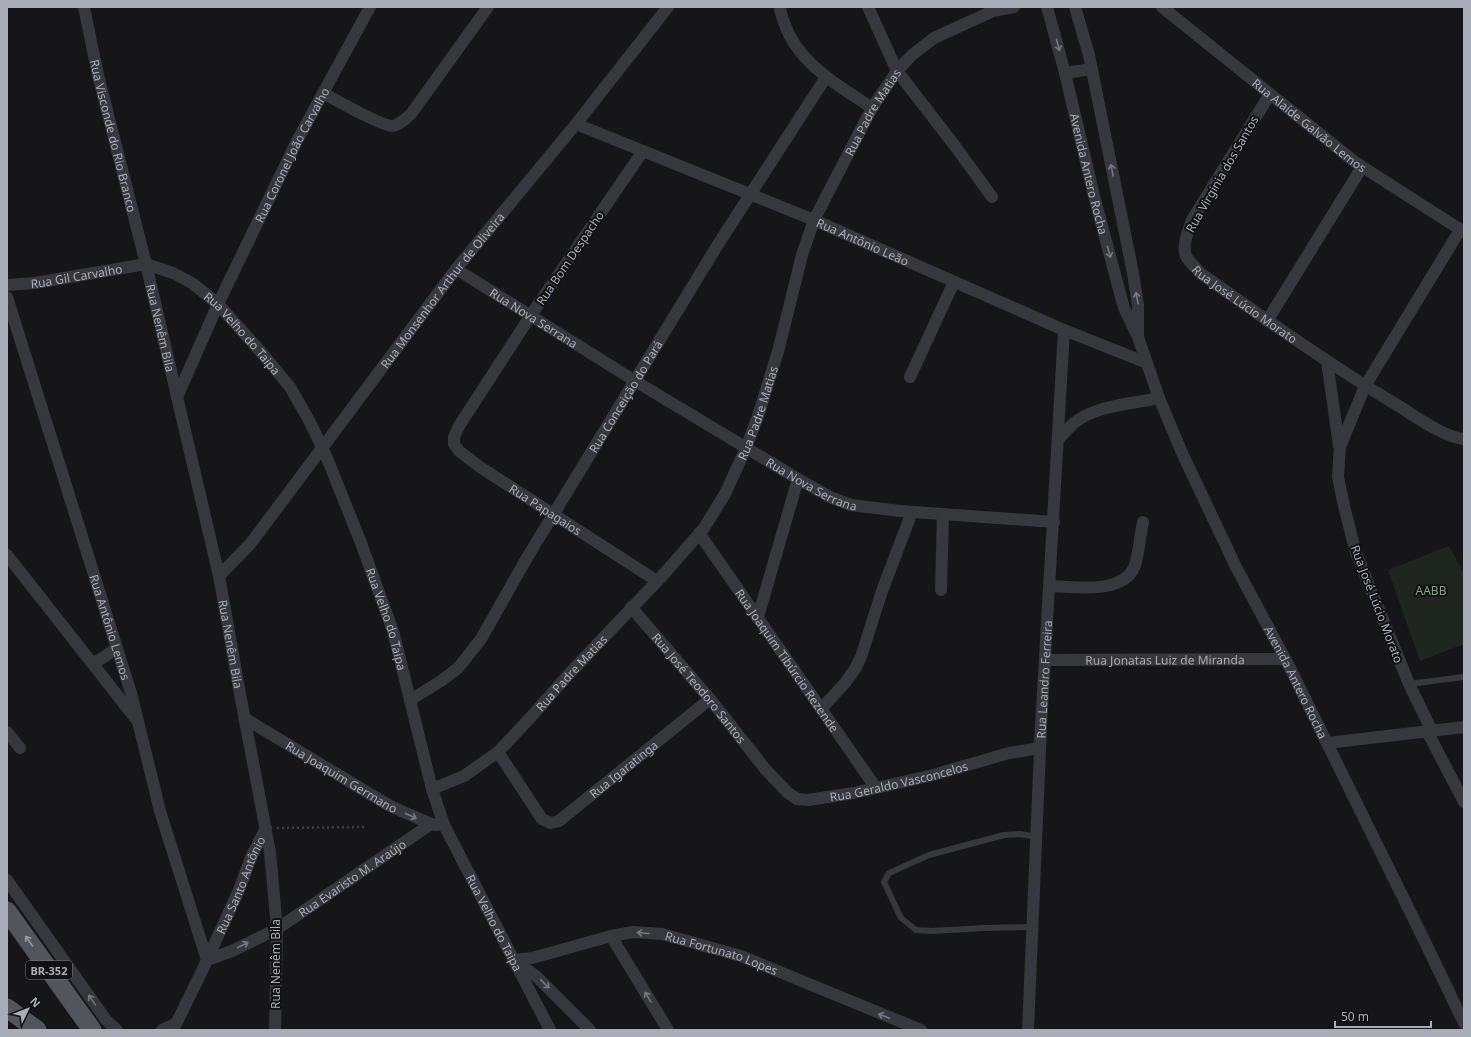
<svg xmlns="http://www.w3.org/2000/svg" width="1471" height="1037" font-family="'Noto Sans',sans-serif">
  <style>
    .green { fill: #1e261f }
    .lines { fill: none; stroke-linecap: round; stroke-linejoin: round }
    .path { stroke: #3d3f44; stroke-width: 2.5; stroke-dasharray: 2 3; stroke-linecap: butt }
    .service { stroke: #37383d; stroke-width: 6 }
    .minor { stroke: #37383d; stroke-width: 12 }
    .primary { stroke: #53555c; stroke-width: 19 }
    .oneway { stroke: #757881 }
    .oneway2 { stroke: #979ba6 }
    .labels { text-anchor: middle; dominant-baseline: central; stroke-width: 4; stroke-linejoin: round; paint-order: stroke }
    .shield { fill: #111113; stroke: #7b7e86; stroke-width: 1 }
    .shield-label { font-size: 11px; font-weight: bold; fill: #a8adb8 }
    .street-label { font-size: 12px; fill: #a8adb8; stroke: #111113 }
    .park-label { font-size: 12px; fill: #7fa381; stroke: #111113 }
  </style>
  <rect width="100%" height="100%" fill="#161618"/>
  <path class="green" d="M1449 546 1464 574V644L1420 661 1388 570Z"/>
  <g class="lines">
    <path class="path" d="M277 828 364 827"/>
    <path class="service" d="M1409 684 1464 677
      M1033 927 984 928 932 931 916 930 901 918 884 882 889 873 929 855 1004 835 1020 834 1037 837"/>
    <g class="minor">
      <path id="s1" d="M84 7 98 75 146 264 219 576 240 694 270 852 277 929 275 1030"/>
      <path d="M780 7C780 12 782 17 784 22 797 63 838 85 872 108"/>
      <path d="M868 7 897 71 955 146 992 197"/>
      <path id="s2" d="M1047 7 1065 73 1094 196 1124 308 1138 337 1159 398 1183 455 1236 567 1288 664 1426 944 1464 1023"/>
      <path d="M1075 7 1089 55 1133 273 1138 305V334"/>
      <path id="s3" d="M1162 7 1355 162 1464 232"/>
      <path d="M1065 73 1092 69"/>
      <path d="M323 93C334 99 383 127 393 126 401 124 405 119 411 114L488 7"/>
      <path id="s4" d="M1270 94 1192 220C1188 230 1181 248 1187 258 1191 263 1196 268 1200 273 1265 319 1329 364 1397 405 1415 416 1443 437 1464 439"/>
      <path id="s5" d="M576 124 814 220 1064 330 1147 363"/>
      <path id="s6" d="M643 151 531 315 459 426 454 437V444L459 451 480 467 657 581"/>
      <path id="s7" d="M456 269 635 381 798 479 832 498 851 505 900 511 1054 522"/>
      <path id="s8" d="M7 285 35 283 146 264 173 273 192 283 218 304 261 352 290 387 310 422 327 458 361 543 393 631 432 789 444 825 550 1030"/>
      <path id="s9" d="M7 297 131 693 160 811 207 960 232 951 277 929 431 824"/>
      <path d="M1267 321 1362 167"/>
      <path d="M1327 361 1339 446"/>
      <path d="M910 377 954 282"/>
      <path id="s10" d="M177 397 218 304 298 139 370 7"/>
      <path d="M1058 440C1066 431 1073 422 1083 417 1104 405 1136 403 1159 398"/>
      <path id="s11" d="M699 533 876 788"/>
      <path d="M7 555 136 719"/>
      <path id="s12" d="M219 576 251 543 456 269 576 124 668 7"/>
      <path d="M1050 586C1073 587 1125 595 1135 565 1139 552 1140 536 1143 522"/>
      <path d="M941 590 943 514"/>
      <path id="s13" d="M631 607 710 699 766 770 787 792 797 799 808 800 854 793 933 775 1009 753 1040 748"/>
      <path d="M758 617 798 479"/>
      <path id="s14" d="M1045 660 1285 659"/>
      <path d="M92 663 101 659 117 648"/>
      <path id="s15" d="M410 700 441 681 458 668 481 639 528 556 717 246 826 77"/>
      <path d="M821 709 845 683 855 669 861 657 882 591 912 512"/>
      <path id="s16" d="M244 718 390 806 431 824 437 825"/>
      <path d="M1427 731 1464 802"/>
      <path d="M1432 731 1409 684 1356 553 1344 506 1338 477 1340 447 1365 386 1460 230"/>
      <path d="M7 732 20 748"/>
      <path d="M1327 743 1464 727"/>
      <path id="s17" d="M498 752 542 819 551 823 559 821 710 699"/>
      <path id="s18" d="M432 789 464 776 498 752 530 718 569 674 664 574 704 528 725 494 746 448 758 416 779 348 802 255 814 220 872 108 897 71 912 55 934 38 993 11 1014 7"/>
      <path d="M7 880 106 1020 117 1030"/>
      <path d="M611 936 668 1030"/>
      <path id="s19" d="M514 960 532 958 611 936 633 932 662 934 741 956 921 1030"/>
      <path d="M517 962 537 977 590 1030"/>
      <path d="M162 1030 175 1024"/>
      <path id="s20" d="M173 1030 202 971 239 890 252 855 266 828"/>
      <path id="s21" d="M1028 1030 1041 726 1064 330"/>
    </g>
    <path class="primary" d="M7 911 92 1030
      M7 1008 37 1030"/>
  </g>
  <defs><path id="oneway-shaft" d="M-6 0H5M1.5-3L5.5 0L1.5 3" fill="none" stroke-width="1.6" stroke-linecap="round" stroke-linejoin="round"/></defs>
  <g class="oneway">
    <use href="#oneway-shaft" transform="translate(1058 45) rotate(75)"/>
    <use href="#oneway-shaft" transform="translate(1112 170) rotate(-101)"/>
    <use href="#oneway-shaft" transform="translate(1109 252) rotate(75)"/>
    <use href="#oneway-shaft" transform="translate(1137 298) rotate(-100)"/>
    <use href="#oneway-shaft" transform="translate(411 816) rotate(24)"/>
    <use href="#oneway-shaft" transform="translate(643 933) rotate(-175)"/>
    <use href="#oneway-shaft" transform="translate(243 945) rotate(-26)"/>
    <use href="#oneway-shaft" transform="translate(545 984) rotate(44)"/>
    <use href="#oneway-shaft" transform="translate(648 997) rotate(-121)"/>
    <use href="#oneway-shaft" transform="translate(92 1000) rotate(-125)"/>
    <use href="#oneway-shaft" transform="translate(884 1016) rotate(-159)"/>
  </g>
  <use class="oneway2" href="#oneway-shaft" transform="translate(29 941) rotate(-125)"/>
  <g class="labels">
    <rect class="shield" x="26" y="961" width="46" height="18" rx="3"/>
    <g class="shield-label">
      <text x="49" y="970">BR-352</text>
    </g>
    <g class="street-label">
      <text stroke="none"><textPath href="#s18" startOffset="832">Rua Padre Matias</textPath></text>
      <text stroke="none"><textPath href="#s3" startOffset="189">Rua Alaíde Galvão Lemos</textPath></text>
      <text stroke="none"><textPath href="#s1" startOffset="132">Rua Visconde do Rio Branco</textPath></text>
      <text stroke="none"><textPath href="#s10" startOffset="268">Rua Coronel João Carvalho</textPath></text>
      <text stroke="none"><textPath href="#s2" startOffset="172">Avenida Antero Rocha</textPath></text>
      <text transform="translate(1222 174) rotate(-60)">Rua Virginia dos Santos</text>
      <text stroke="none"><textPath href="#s5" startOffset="310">Rua Antônio Leão</textPath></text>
      <text transform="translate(570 258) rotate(-56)">Rua Bom Despacho</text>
      <text stroke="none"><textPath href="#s8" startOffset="70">Rua Gil Carvalho</textPath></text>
      <text stroke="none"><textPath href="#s12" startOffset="363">Rua Monsenhor Arthur de Oliveira</textPath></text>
      <text stroke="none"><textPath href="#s4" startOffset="262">Rua José Lúcio Morato</textPath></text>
      <text stroke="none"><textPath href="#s7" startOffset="92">Rua Nova Serrana</textPath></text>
      <text stroke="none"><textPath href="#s1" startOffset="330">Rua Nenêm Bila</textPath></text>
      <text stroke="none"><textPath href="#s8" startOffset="262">Rua Velho do Taipa</textPath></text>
      <text stroke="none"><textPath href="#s15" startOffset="377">Rua Conceição do Pará</textPath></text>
      <text stroke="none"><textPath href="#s18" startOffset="508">Rua Padre Matias</textPath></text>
      <text stroke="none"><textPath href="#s7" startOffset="416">Rua Nova Serrana</textPath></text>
      <text stroke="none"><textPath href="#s6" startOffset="463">Rua Papagaios</textPath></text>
      <text transform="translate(1377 604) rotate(69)">Rua José Lúcio Morato</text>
      <text stroke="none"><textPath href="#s8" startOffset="586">Rua Velho do Taipa</textPath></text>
      <text stroke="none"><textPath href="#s9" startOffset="346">Rua Antônio Lemos</textPath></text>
      <text stroke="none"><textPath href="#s1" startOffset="654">Rua Nenêm Bila</textPath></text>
      <text stroke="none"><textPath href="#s14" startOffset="120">Rua Jonatas Luiz de Miranda</textPath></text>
      <text stroke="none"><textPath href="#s11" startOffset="155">Rua Joaquim Tibúrcio Rezende</textPath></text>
      <text stroke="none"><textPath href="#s18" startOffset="184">Rua Padre Matias</textPath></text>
      <text stroke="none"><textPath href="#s21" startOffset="351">Rua Leandro Ferreira</textPath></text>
      <text stroke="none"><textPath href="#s2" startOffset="723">Avenida Antero Rocha</textPath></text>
      <text stroke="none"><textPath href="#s13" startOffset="106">Rua José Teodoro Santos</textPath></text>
      <text stroke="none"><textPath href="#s17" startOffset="181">Rua Igaratinga</textPath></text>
      <text stroke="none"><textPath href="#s16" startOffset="114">Rua Joaquim Germano</textPath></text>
      <text stroke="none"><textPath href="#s13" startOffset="358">Rua Geraldo Vasconcelos</textPath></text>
      <text stroke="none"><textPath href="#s9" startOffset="860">Rua Evaristo M. Araújo</textPath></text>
      <text stroke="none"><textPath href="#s20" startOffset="160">Rua Santo Antônio</textPath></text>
      <text stroke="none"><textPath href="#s8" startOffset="910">Rua Velho do Taipa</textPath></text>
      <text stroke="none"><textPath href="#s19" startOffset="214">Rua Fortunato Lopes</textPath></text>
      <text transform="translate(275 964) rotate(-90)">Rua Nenêm Bila</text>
    </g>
    <g class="park-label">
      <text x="1431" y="590">AABB</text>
    </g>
  </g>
  <rect width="1471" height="1037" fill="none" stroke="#a8adb8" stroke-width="16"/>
  <g transform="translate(28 1009) rotate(47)" stroke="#111113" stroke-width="3" paint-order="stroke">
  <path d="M0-3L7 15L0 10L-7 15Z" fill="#a8adb8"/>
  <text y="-6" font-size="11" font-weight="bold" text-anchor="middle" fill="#a8adb8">N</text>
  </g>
  <path d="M1335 1021v6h96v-6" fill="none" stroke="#a8adb8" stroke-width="2"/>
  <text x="1341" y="1021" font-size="12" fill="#a8adb8" stroke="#111113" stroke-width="3" paint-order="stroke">50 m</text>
</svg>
